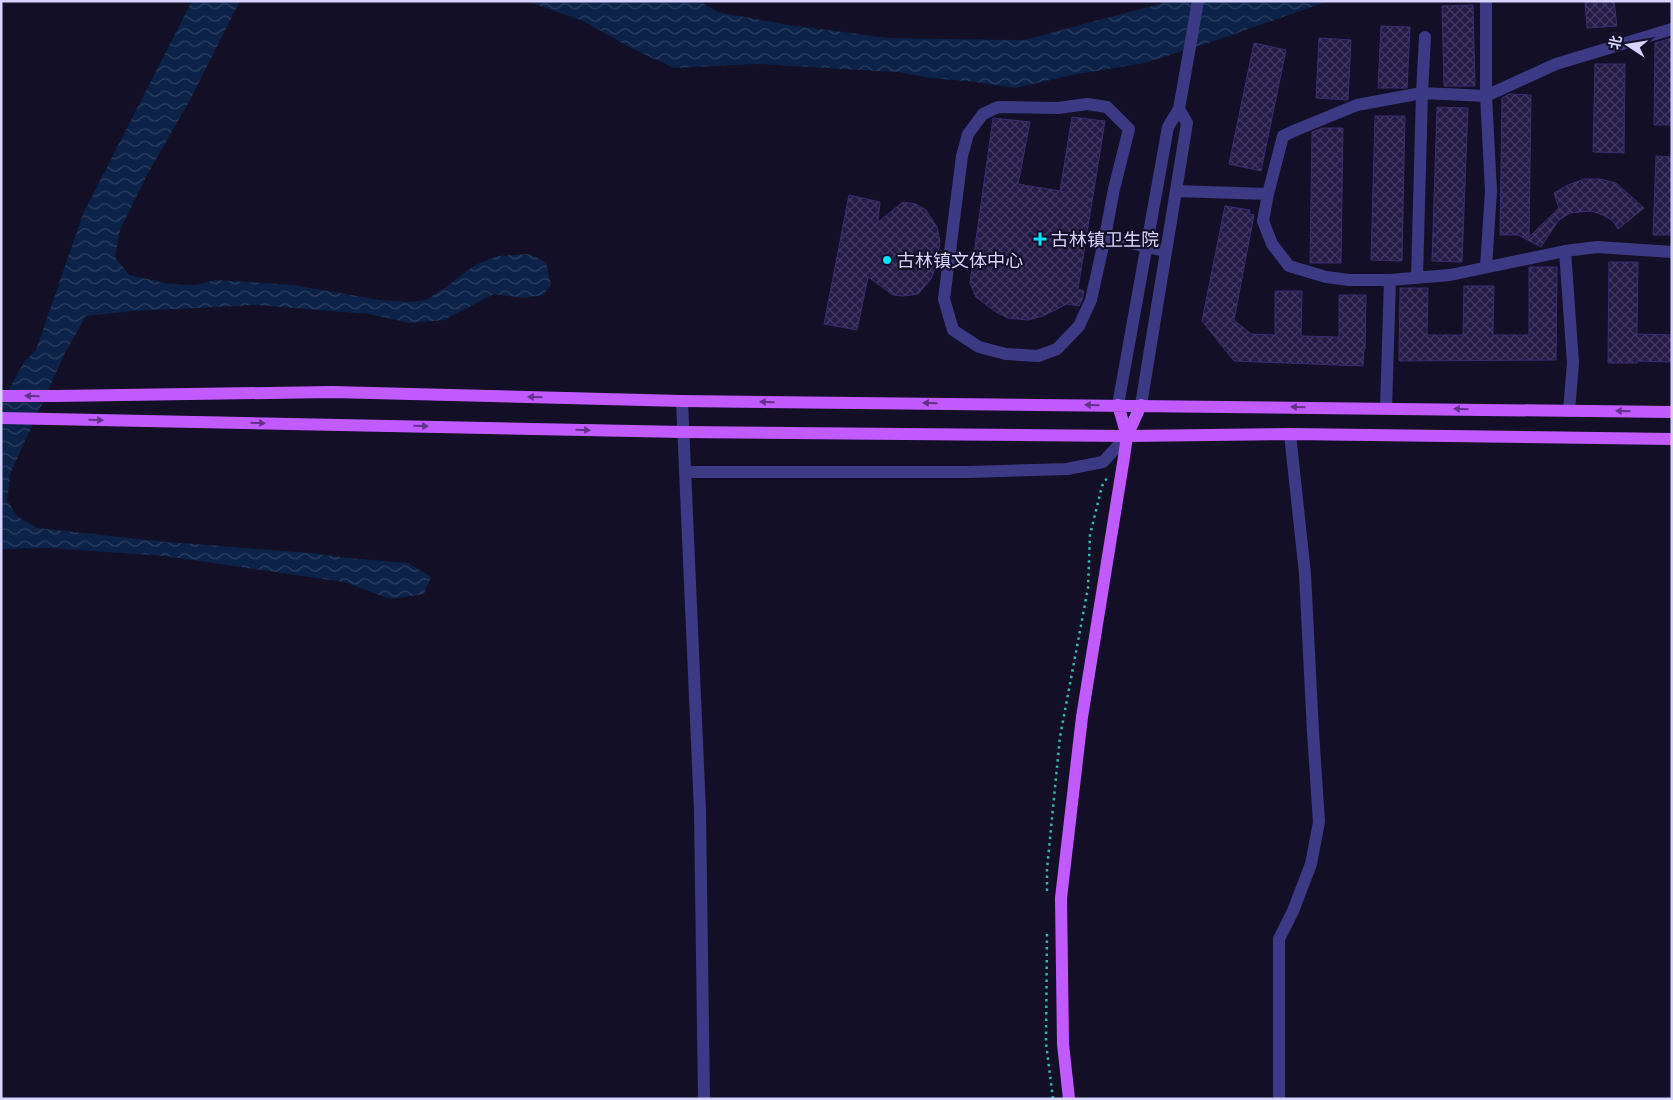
<svg xmlns="http://www.w3.org/2000/svg" width="1673" height="1100" font-family="'Space Grotesk','Noto Sans SC',sans-serif">
  <style>
    .water { fill: url(#water-waves) }
    .building { fill: url(#building-cross-hatch); stroke: #3b2d73 }
    .lines { fill: none; stroke-linecap: round; stroke-linejoin: round }
    .path { stroke: #2fb8b0; stroke-width: 2.5; stroke-dasharray: 2.5 4; stroke-linecap: butt }
    .minor { stroke: #3d3a85; stroke-width: 12 }
    .major { stroke: #c25bff; stroke-width: 12 }
    .oneway { fill: #623188 }
    .poi-dot { fill: #00e5ff; stroke: #130f26; stroke-width: 2 }
    .labels { text-anchor: middle; dominant-baseline: central; stroke-width: 4.5; stroke-linejoin: round; paint-order: stroke }
    .poi-label { font-size: 18px; fill: #d9d4ff; stroke: #130f26; text-anchor: start }
  </style>
  <defs>
    <pattern id="water-waves" width="16" height="10" patternUnits="userSpaceOnUse" patternTransform="scale(1.25)"><rect width="16" height="10" fill="#0c2248"/><path d="M0 5q4-4 8 0t8 0" fill="none" stroke="#2f4163"/></pattern>
    <pattern id="building-cross-hatch" width="8" height="8" patternUnits="userSpaceOnUse" patternTransform="scale(1.25)"><rect width="8" height="8" fill="#241b47"/><path d="M0 0l8 8M0 8l8-8" fill="none" stroke="#433b63"/></pattern>
  </defs>
  <rect width="100%" height="100%" fill="#130f26"/>
  <path class="water" d="M192 1H240L190 100 147 175 120 230 115 257 129 275 170 284 195 285 216 280 294 285 380 300 412 302 426 300 449 285 475 265 498 256 529 254 546 262 551 285 543 295 523 298 494 294 444 320 410 323 369 314 256 305 134 311 86 316 65 353 11 472 7 500 16 515 37 528 167 542 311 553 348 558 408 563 431 577 424 594 391 599 344 582 165 556 51 548 1 549V404L24 362 36 350 83 214Z
    M526 1H699L718 12 745 17 789 25 889 38 1024 40 1171 1H1329L1217 40 1145 63 1072 75 1015 88 975 82 931 78 897 72 758 64 674 68 629 47 583 21Z"/>
  <path class="building" d="M1585 1H1614L1617 26 1587 28Z
    M1473 5 1475 86H1444L1442 6Z
    M1381 26 1410 27 1407 88H1378Z
    M1319 38 1351 40 1348 100 1316 98Z
    M1672 38V125H1654L1655 43Z
    M1254 43 1286 50 1261 171 1229 164Z
    M1595 64H1625L1624 153 1593 152Z
    M1509 94 1531 95 1529 237 1559 208 1554 193 1568 185 1584 179H1600L1616 183 1644 208 1618 229 1613 221 1603 215 1591 211 1570 213 1558 221 1541 247 1518 235H1500L1502 98Z
    M1437 107 1468 108 1462 262 1432 261Z
    M1375 116H1405L1402 261 1371 260Z
    M1072 117 1105 121 1078 289 1084 291 1082 300 1079 306 1067 304 1043 316 1028 320 1008 318 994 311 976 297 970 283 993 118 1030 122 1018 184 1060 191Z
    M1323 128H1343L1341 263H1310L1312 132Z
    M1656 156 1672 157V235H1653Z
    M849 195 880 202 878 222 903 202 916 204 926 210 937 227 940 241 936 266 931 279 918 294 903 296 893 295 868 277 857 330 824 324Z
    M1225 206 1250 210 1249 214 1254 215 1234 320 1251 334 1275 335V291H1302L1301 336 1339 337V295H1366L1365 349H1364L1363 366 1234 361 1202 321Z
    M1609 262H1638L1637 334 1672 335V362L1637 361V363H1608Z
    M1529 267H1557L1556 360 1400 361 1399 360 1400 288H1428L1427 335H1463L1464 286H1494L1493 335H1529Z"/>
  <g class="lines">
    <path class="path" d="M1047 891V869L1060 737 1088 588 1090 535 1102 486 1107 478
      M1047 934 1046 1043 1053 1099"/>
    <path class="minor" d="M1176 191 1268 194 1283 136 1296 130 1357 105 1422 93 1486 96 1556 64 1672 29
      M1268 194 1263 221 1272 244 1289 266 1326 277 1349 280H1390L1450 275 1565 251 1597 247 1672 252
      M1105 237 1091 300 1079 326 1057 349 1038 356 1006 354 979 347 953 330 944 299 962 156 968 134 983 114 998 107 1058 108 1087 104 1107 107 1129 129 1114 189 1105 237 1165 251
      M1565 251 1573 363 1569 411
      M1486 267 1491 191 1486 96V1
      M1417 278 1422 93 1425 37
      M682 401 700 811 704 1099
      M1118 405 1168 127 1179 109
      M1141 405 1187 123 1179 109 1198 1
      M1386 408 1390 280
      M685 472H969L1067 469 1103 462 1127 436
      M1279 1099V939L1293 911 1311 864 1319 822 1313 732 1305 574 1290 434"/>
    <path class="major" d="M1 396H56L332 392 682 401 1672 412
      M1118 405 1127 436
      M1 418 683 432 1127 436 1290 434 1672 439
      M1069 1099 1063 1044 1061 898 1082 717 1124 457 1127 436 1141 405"/>
  </g>
  <defs><path id="oneway-solid" d="M-6-.8H1V-3.2L6.5 0L1 3.2V.8H-6Z" transform="scale(1.25)"/></defs>
  <g class="oneway">
    <use href="#oneway-solid" transform="translate(32 396) rotate(-179)"/>
    <use href="#oneway-solid" transform="translate(535 397) rotate(-178)"/>
    <use href="#oneway-solid" transform="translate(767 402) rotate(-179)"/>
    <use href="#oneway-solid" transform="translate(930 403) rotate(-179)"/>
    <use href="#oneway-solid" transform="translate(1092 405) rotate(-179)"/>
    <use href="#oneway-solid" transform="translate(1298 407) rotate(-179)"/>
    <use href="#oneway-solid" transform="translate(1461 409) rotate(-179)"/>
    <use href="#oneway-solid" transform="translate(1623 411) rotate(-179)"/>
    <use href="#oneway-solid" transform="translate(96 420) rotate(1)"/>
    <use href="#oneway-solid" transform="translate(258 423) rotate(1)"/>
    <use href="#oneway-solid" transform="translate(421 426) rotate(1)"/>
    <use href="#oneway-solid" transform="translate(583 430) rotate(1)"/>
  </g>
  <g class="poi-dot">
    <path d="M1037.5 231.5h5v5h5v5h-5v5h-5v-5h-5v-5h5z"/>
    <circle cx="887" cy="260" r="5"/>
  </g>
  <g class="labels">
    <g class="poi-label">
      <text x="1051" y="239">古林镇卫生院</text>
      <text x="897" y="260">古林镇文体中心</text>
    </g>
  </g>
  <rect width="1673" height="1100" fill="none" stroke="#d9d4ff" stroke-width="5"/>
  <g transform="translate(1628 45) rotate(282)" stroke="#130f26" stroke-width="4" paint-order="stroke">
  <path d="M0-4L9 19L0 12L-9 19Z" fill="#d9d4ff"/>
  <text y="-8" font-size="14" font-weight="bold" text-anchor="middle" fill="#d9d4ff">北</text>
  </g>
</svg>
